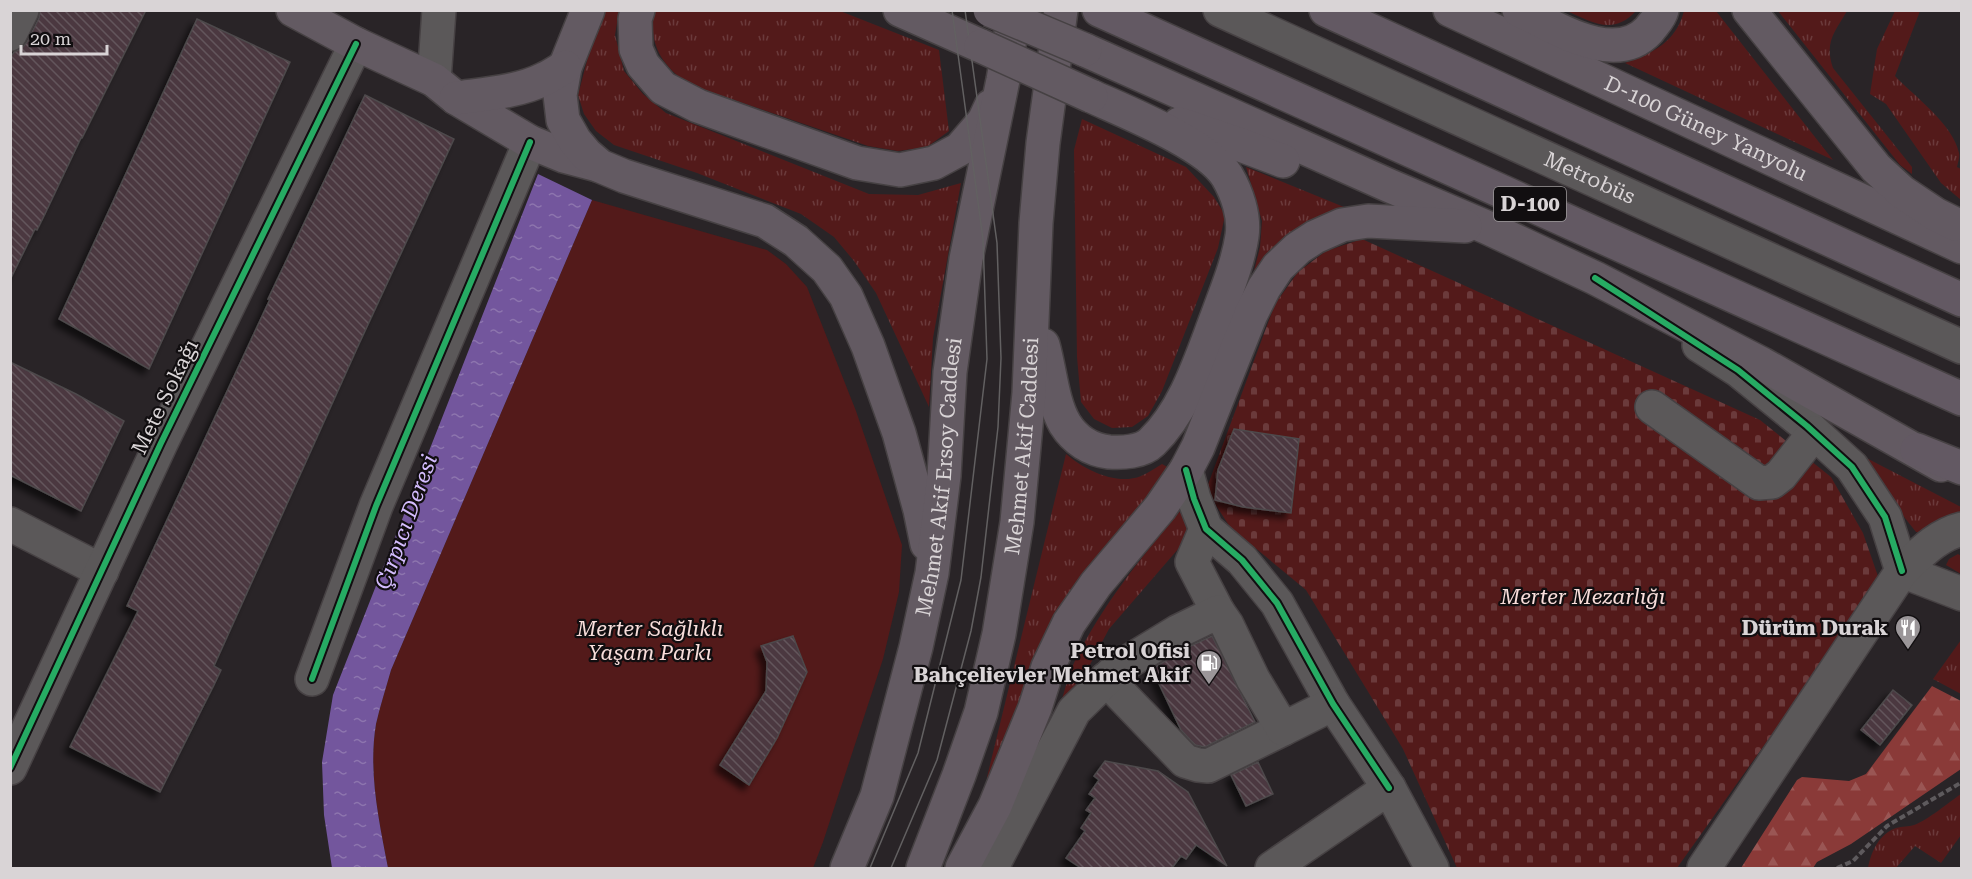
<svg xmlns="http://www.w3.org/2000/svg" width="1972" height="879" font-family="'Roboto Serif',serif">
  <style>
    .grass { fill: url(#grass-tufts) }
    .forest { fill: url(#forest-firs) }
    .cemetery { fill: url(#cemetery-stones) }
    .park { fill: #531a1a }
    .water { fill: url(#water-ripples) }
    .building { fill: url(#building-back-hatch); stroke: #4d494b; stroke-width: 1.5; filter: url(#shadow) }
    .lines { fill: none; stroke-linecap: round; stroke-linejoin: round }
    .minor-casing { stroke: #464143; stroke-width: 36 }
    .major-casing { stroke: #464143; stroke-width: 36 }
    .highway-casing { stroke: #464143; stroke-width: 36 }
    .path { stroke: #5e5a5d; stroke-width: 4; stroke-dasharray: 6 3; stroke-linecap: butt }
    .minor { stroke: #5b5859; stroke-width: 33 }
    .major { stroke: #635a62; stroke-width: 33 }
    .highway { stroke: #635963; stroke-width: 33 }
    .tram { stroke: #626061; stroke-width: 1.5 }
    .major-bridge-casing { stroke: #464143; stroke-width: 36; stroke-linecap: butt }
    .major-bridge { stroke: #635a62; stroke-width: 33 }
    .cycleway-casing { stroke: #110e10; stroke-width: 10 }
    .cycleway { stroke: #26ab63; stroke-width: 6 }
    .labels { text-anchor: middle; dominant-baseline: central; stroke-width: 4.5; stroke-linejoin: round; paint-order: stroke }
    .shield { fill: #110e10; stroke: #9d999b; stroke-width: 1.5 }
    .shield-label { font-size: 20px; font-weight: bold; fill: #d9d4d6 }
    .street-label { font-size: 21px; fill: #d9d4d6; stroke: #110e10 }
    .park-label { font-size: 21px; font-style: italic; fill: #f8ddda; stroke: #110e10 }
    .poi-label { font-size: 21px; font-weight: bold; fill: #d9d4d6; stroke: #110e10; text-anchor: end }
    .water-label { font-size: 22px; font-style: italic; fill: #d4bdfe; stroke: #110e10 }
  </style>
  <defs>
    <pattern id="grass-tufts" width="24" height="20" patternUnits="userSpaceOnUse" patternTransform="scale(1.5)"><rect width="24" height="20" fill="#531a1a"/><path d="M3 7l-1-3M5 7V3M7 7l1-3M15 17l-1-3M17 17v-4M19 17l1-3" fill="none" stroke="#6b3a3b"/></pattern>
    <pattern id="forest-firs" width="22" height="20" patternUnits="userSpaceOnUse" patternTransform="scale(1.5)"><rect width="22" height="20" fill="#8a3a38"/><path d="M5 1l3.5 6h-7zM16 11l3.5 6h-7z" fill="#9a5654"/></pattern>
    <pattern id="cemetery-stones" width="16" height="16" patternUnits="userSpaceOnUse" patternTransform="scale(1.5)"><rect width="16" height="16" fill="#531a1a"/><path d="M2 7V4a2 2 0 0 1 4 0v3zM10 15v-3a2 2 0 0 1 4 0v3z" fill="#6b3a3b"/></pattern>
    <pattern id="water-ripples" width="26" height="14" patternUnits="userSpaceOnUse" patternTransform="scale(1.5)"><rect width="26" height="14" fill="#73569d"/><path d="M2 4q2-2 4 0t4 0M15 11q2-2 4 0t4 0" fill="none" stroke="#8d75ae"/></pattern>
    <pattern id="building-back-hatch" width="6" height="6" patternUnits="userSpaceOnUse" patternTransform="scale(1.5)"><rect width="6" height="6" fill="#4b3941"/><path d="M-1 5l2 2M0 0l6 6M5-1l2 2" fill="none" stroke="#64555c"/></pattern>
    <filter id="shadow"><feDropShadow dx="-5.5" dy="5.5" stdDeviation="3" flood-color="#0009"/></filter>
  </defs>
  <rect width="100%" height="100%" fill="#292427"/>
  <path class="grass" d="M604 11H619L615 35 624 71 643 94 666 113 869 194 918 195 961 183 933 338 929 407 876 293 854 261 834 237 801 214 697 173 614 145 596 131 584 114 578 95 589 53Z
    M653 11H840L939 50 949 131 927 147 898 151 868 146 688 84C660 63 650 46 653 11Z
    M1567 11H1636C1613 36 1592 22 1567 11Z
    M1684 11H1716L1833 160 1625 63C1653 53 1676 42 1684 11Z
    M1778 11H1847C1835 32 1824 42 1833 68L1912 167V174L1900 165Z
    M1895 11H1920L1895 76C1915 97 1953 124 1959 153 1960 157 1958 162 1957 167L1961 169V200L1941 183 1886 104 1870 94 1877 49Z
    M1082 119 1186 167 1214 197 1225 215 1218 248 1162 391 1148 416 1132 427 1112 428 1094 419 1081 402 1077 357 1074 150Z
    M1246 167 1344 207C1310 221 1279 243 1254 271L1260 247 1262 221Z
    M1851 450 1961 507V518L1928 534 1916 532Z
    M1066 454C1085 470 1117 486 1141 476 1148 473 1155 468 1162 464L1171 469 1064 602 1039 646 1020 707 991 784 987 777Z
    M1181 510 1187 529 1179 548 1109 629 1070 702H1061C1065 690 1068 676 1074 663 1102 605 1140 559 1181 510Z
    M1958 554 1961 556V574L1946 565 1949 559Z
    M1961 640V694L1933 679Z
    M1961 794V835L1941 863 1915 846 1896 868H1868C1871 852 1879 834 1896 828 1902 826 1909 827 1914 825 1928 820 1949 802 1961 794Z"/>
  <path class="forest" d="M1932 686 1961 701V769L1851 844 1817 862 1813 868H1741L1797 780 1802 777 1849 781 1866 774Z"/>
  <path class="cemetery" d="M1362 239 1760 420 1831 477 1863 533 1880 582 1677 868H1457L1403 749 1306 590 1230 527 1206 490 1275 304 1298 272 1326 251Z"/>
  <path class="park" d="M592 200 767 250 786 264 807 287 856 411 902 545 899 592 883 659 823 842 813 868H388C379 821 368 772 376 724 380 706 386 688 391 670Z"/>
  <path class="water" d="M538 174 592 200 391 670C386 688 380 706 376 724 368 772 379 821 388 868H332L324 815 322 762 333 695Z"/>
  <path class="building" d="M40 10H146L82 138H81L44 216 37 230 35 229 10 280V58L14 52 21 49 27 42 39 18Z
    M197 19 290 62 149 369 59 319Z
    M365 95 454 139 359 344 214 666 221 670 214 685 160 792 70 747 138 611 127 606 270 299H268Z
    M10 362 76 394 124 421 81 511 10 475Z
    M1234 429 1299 439 1291 513 1243 507 1215 500 1218 470Z
    M793 636 807 672 777 738 749 785 720 765 766 691 767 662 761 646Z
    M1212 636 1255 722 1205 747 1195 745 1181 730 1152 669 1186 648Z
    M1893 690 1912 705 1880 745 1861 730Z
    M1105 761 1158 771 1188 792 1227 866 1196 845 1186 859 1181 856 1172 868H1081L1066 858 1085 831 1081 828 1091 813 1086 810 1095 798 1089 794 1099 780 1094 776Z
    M1258 762 1273 794 1246 806 1231 775Z"/>
  <g class="lines">
    <defs>
      <g id="minor">
        <path id="s1" d="M1220 10 1962 347"/>
        <path d="M10 34 22 10"/>
        <path d="M434 80 439 10"/>
        <path d="M1699 345 1738 370 1807 426 1852 467 1885 517 1902 571"/>
        <path d="M1652 407 1759 483 1772 482 1781 475 1814 433"/>
        <path d="M1186 470 1194 499 1206 529 1242 560 1277 603 1333 704 1389 788"/>
        <path d="M10 524 102 571"/>
        <path d="M1206 529 1192 562 1218 612"/>
        <path d="M1902 571 1962 594"/>
        <path d="M312 679 376 506 530 142"/>
        <path d="M1106 679 1185 761 1198 765 1208 766 1283 729"/>
        <path d="M10 768 161 443 356 44"/>
        <path d="M987 868 994 863 1074 711 1118 668 1177 632 1218 612 1227 625 1253 679 1283 729 1333 704"/>
        <path d="M1272 868 1389 788 1432 868"/>
        <path d="M1704 868 1902 571C1920 554 1937 535 1962 529"/>
      </g>
      <g id="major">
        <path d="M293 10 356 44 434 80 456 98 530 142 564 156 598 165"/>
        <path d="M588 10 565 67 560 95 563 120 575 141 586 154 600 166 624 176 765 221 796 241 827 269 846 296 868 346 899 433 920 510 927 544"/>
        <path d="M638 10 635 19 636 49 643 65 663 88 698 106 857 163 900 170 934 163 960 149 984 121 991 106"/>
        <path d="M900 10 981 46"/>
        <path id="s2" d="M1450 10 1962 247"/>
        <path d="M1519 10C1555 27 1615 67 1649 30 1654 23 1660 18 1662 10"/>
        <path d="M1749 10 1876 168 1902 192 1935 214 1955 224"/>
        <path d="M1085 50 1390 186 1486 227 1595 278 1762 364 1941 465"/>
        <path d="M456 98C485 94 518 92 544 79 551 76 558 71 565 67"/>
        <path d="M1179 124 1238 144 1283 161"/>
        <path d="M1043 345C1050 369 1052 402 1065 424 1075 440 1091 450 1109 452 1122 453 1142 452 1152 442 1186 409 1201 358 1218 314 1227 289 1238 263 1242 236 1245 216 1237 193 1227 176 1207 144 1126 112 1091 96"/>
        <path id="s3" d="M847 868 877 796 916 647 932 573 944 476 950 372 966 259 1003 80 1015 10"/>
        <path id="s4" d="M923 868 959 775 981 712 999 634 1017 522 1029 393 1036 223 1043 143 1061 10"/>
        <path d="M962 868 995 806 1035 708 1048 667 1069 623 1096 584 1160 508 1186 470 1198 447 1251 314 1264 288 1278 267 1298 248 1315 237 1342 225 1368 221 1465 226"/>
      </g>
      <path id="highway" d="M1099 10 1962 399
        M1326 10 1962 300
        M1917 450 1962 468"/>
    </defs>
    <use href="#minor" class="minor-casing"/>
    <use href="#major" class="major-casing"/>
    <use href="#highway" class="highway-casing"/>
    <path class="path" d="M1837 868 1853 861 1887 826 1962 782"/>
    <use href="#minor" class="minor"/>
    <use href="#major" class="major"/>
    <use href="#highway" class="highway"/>
    <path class="tram" d="M870 868 918 753 961 580 987 359 983 239 952 10
      M891 868 937 760 971 631 981 577 998 427 1001 358 997 243 965 10"/>
    <defs>
      <path id="major-bridge" d="M990 10 1085 50
        M981 46 1091 96"/>
    </defs>
    <use href="#major-bridge" class="major-bridge-casing"/>
    <use href="#major-bridge" class="major-bridge"/>
    <defs>
      <path id="cycleway" d="M1595 278 1738 370 1807 426 1852 467 1885 517 1902 571
        M1186 470 1194 499 1206 529 1242 560 1277 603 1333 704 1389 788
        M312 679 376 506 530 142
        M10 768 161 443 356 44"/>
    </defs>
    <use href="#cycleway" class="cycleway-casing"/>
    <use href="#cycleway" class="cycleway"/>
  </g>
  <defs>
    <symbol id="restaurant-pin" viewBox="-11 -11 22 30"><path d="M0 17L-7.5 6A9.5 9.5 0 1 1 7.5 6Z" fill="#9b9699" stroke="#110e10"/><path d="M-5-6h1v4h1v-4h1v4h1v-4h1v5L-1.5 .5V6h-2V.5L-5-1ZM5-6V6H3V1.5H1.5Q1.5-4 5-6Z" fill="#fff"/></symbol>
    <symbol id="fuel-pin" viewBox="-11 -11 22 30"><path d="M0 17L-7.5 6A9.5 9.5 0 1 1 7.5 6Z" fill="#9b9699" stroke="#110e10"/><path d="M-5.5-6h7V0h2V4h1.3V-2.5L3-4.5l.8-.8L6-3V5H2.5V1h-1V6h-7ZM-4.2-4.7v3.2H.2V-4.7Z" fill="#fff"/></symbol>
  </defs>
  <g fill-rule="evenodd">
    <use href="#restaurant-pin" x="1893" y="613" width="30" height="40"/>
    <use href="#fuel-pin" x="1194" y="648" width="30" height="40"/>
  </g>
  <g class="labels">
    <rect class="shield" x="1494" y="187" width="72" height="34" rx="4.5"/>
    <g class="shield-label">
      <text x="1530" y="204">D-100</text>
    </g>
    <g class="street-label">
      <text stroke="none"><textPath href="#s2" startOffset="282">D-100 Güney Yanyolu</textPath></text>
      <text stroke="none"><textPath href="#s1" startOffset="406">Metrobüs</textPath></text>
      <text transform="translate(165 397) rotate(-64)">Mete Sokağı</text>
      <text stroke="none"><textPath href="#s4" startOffset="436">Mehmet Akif Caddesi</textPath></text>
      <text stroke="none"><textPath href="#s3" startOffset="404">Mehmet Akif Ersoy Caddesi</textPath></text>
    </g>
    <g class="park-label">
      <text x="1583" y="597">Merter Mezarlığı</text>
      <text x="650" y="629">Merter Sağlıklı<tspan x="650" dy="24">Yaşam Parkı</tspan></text>
    </g>
    <g class="poi-label">
      <text x="1888" y="628">Dürüm Durak</text>
      <text x="1190" y="651">Petrol Ofisi<tspan x="1190" dy="24">Bahçelievler Mehmet Akif</tspan></text>
    </g>
    <g class="water-label">
      <text transform="translate(406 522) rotate(-70)">Çırpıcı Deresi</text>
    </g>
  </g>
  <rect width="1972" height="879" fill="none" stroke="#d9d4d6" stroke-width="24"/>
  <path d="M21 45v9h86v-9" fill="none" stroke="#d9d4d6" stroke-width="3"/>
  <text x="30" y="45" font-size="18" fill="#d9d4d6" stroke="#110e10" stroke-width="4.5" paint-order="stroke">20 m</text>
</svg>
